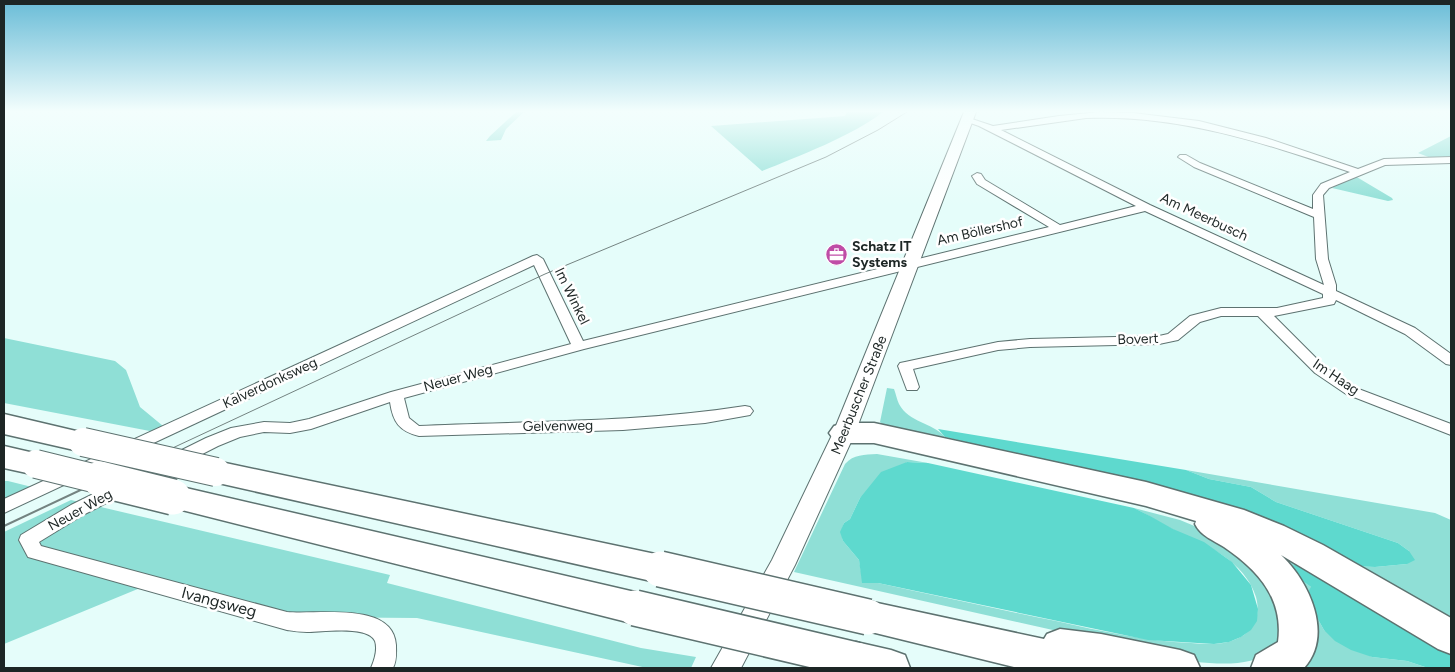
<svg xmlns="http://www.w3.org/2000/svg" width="1455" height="672" font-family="Figtree,sans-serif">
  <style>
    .green { fill: #8fdfd6 }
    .forest { fill: #5ed9ce }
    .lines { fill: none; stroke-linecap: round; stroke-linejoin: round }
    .street-casing { stroke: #5d7270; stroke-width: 2 }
    .secondary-casing { stroke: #5d7270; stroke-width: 2 }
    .highway-casing { stroke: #5d7270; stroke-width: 3 }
    .street { fill: #fff; fill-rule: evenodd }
    .secondary { fill: #fff; fill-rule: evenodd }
    .highway { fill: #fff; fill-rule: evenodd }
    .tram-far1 { stroke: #748381; stroke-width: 1 }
    .tram { stroke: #748381; stroke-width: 2 }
    .highway-bridge-far1-casing { stroke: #5d7270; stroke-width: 30; stroke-linecap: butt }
    .highway-bridge-casing { stroke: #5d7270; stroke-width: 38; stroke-linecap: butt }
    .highway-bridge-far1 { stroke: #fff; stroke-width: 28 }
    .highway-bridge { stroke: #fff; stroke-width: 35 }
    .labels { text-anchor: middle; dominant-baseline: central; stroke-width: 5; stroke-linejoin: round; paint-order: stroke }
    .street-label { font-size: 14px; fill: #1d2625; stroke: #fff }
    .poi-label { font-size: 14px; font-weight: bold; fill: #1d2625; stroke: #fff; text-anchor: start }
    .near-street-label { font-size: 16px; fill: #1d2625; stroke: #fff }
  </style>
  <rect width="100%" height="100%" fill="#e5fdfa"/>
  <path class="green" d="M516 112H524L506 129 501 140 486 141 490 136Z
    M847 112H883C854 135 797 157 762 171L711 126 845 116Z
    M1451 136V158H1431L1418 153Z
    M1355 176 1392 198 1393 200 1388 201 1332 188Z
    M4 338 115 361 126 370 140 407 163 426 155 432 4 403Z
    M887 388 894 389C896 394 897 400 899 404 909 423 932 422 945 437L1210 500 1250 514 1352 566 1375 567 1407 564 1409 551 1398 543 1276 502 1251 487 1209 479 1186 470 1435 513 1451 520V628L1327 555 884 426 880 422Z
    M877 454 928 463 907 462 860 498 850 519 844 523 841 532 843 541 859 560 863 583H878C938 596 997 609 1056 621 1101 631 1145 641 1191 643 1203 644 1216 645 1228 642 1251 636 1262 620 1256 597 1245 561 1205 544 1174 530 1160 523 1147 514 1134 508L1180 520 1204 530 1264 573 1283 630C1281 634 1279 640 1276 644 1260 668 1221 664 1196 662L794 572 845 464C854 454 864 455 877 454Z
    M4 481H8L32 487 4 500Z
    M71 500 390 575 387 583 641 648 696 657 691 668H647L417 618 293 617 162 579 4 644V532Z
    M1208 516 1316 564 1451 645V650L1426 642 1302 563 1292 567 1297 576 1311 587V607L1324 630 1372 657 1407 661 1428 668H1294L1297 667 1309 628Z"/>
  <path class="forest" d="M938 429 1186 470 1209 479 1251 487 1276 502 1398 543 1409 551 1415 560 1407 564 1375 567 1352 566 1250 514 1210 500 945 437Z
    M907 462 928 463 1134 508 1150 516 1173 529 1204 542 1232 562 1251 585 1258 609 1257 621 1251 630 1241 637 1229 642 1214 644 1148 640 878 583H862L859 560 843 541 840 532 844 523 850 519 860 498 881 472Z
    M1302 563 1426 642 1451 650V668H1428L1407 661 1372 657 1351 650 1335 641 1324 630 1311 607 1306 595 1311 587 1296 576 1292 566Z"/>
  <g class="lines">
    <defs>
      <path id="street" d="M1100 112 1133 113 1199 121 1266 138 1358 169 1384 159 1451 157V163L1385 165 1329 188 1323 195 1328 259 1336 285V291L1415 328 1451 354V365L1446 364 1405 334 1336 300 1334 304 1274 316 1325 367 1356 388 1451 424V435L1346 394 1315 373 1258 316H1221L1200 322 1178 340 1159 344 1030 347 998 350 913 369 919 387 917 390H907L898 366 900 363 905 362 998 342 1030 339 1159 336 1168 334 1190 316 1221 308H1277L1323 298V294L1145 211 584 349 404 398 409 418 419 426C528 421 637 423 745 406L750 407 753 411 750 415 705 423 623 430 419 436C399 431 393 422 390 402L311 429 290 433 264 432 240 437 218 446 83 515 39 542 41 546 287 612C318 615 393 601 396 645 396 654 397 660 393 668H371C374 661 378 650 375 641 368 625 322 632 307 632 300 632 294 631 287 630L28 557 19 540 21 535 71 505 206 438 231 428 264 422 290 423 309 419 391 392 571 344 534 265 4 513V499L533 256 537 255 543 259 583 341 1049 227 977 184 972 176 977 173 981 174 985 180 1060 225 1136 206 979 126 962 120 966 117 993 126 1059 116ZM1086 118C1178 114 1264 143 1350 172L1321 184 1313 195V209L1200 163 1186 155H1180L1178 157 1194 167 1314 217 1316 259 1324 285 1150 205 1001 130Z"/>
      <path id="secondary" d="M964 112H976L855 433 795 565 741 668H711L772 560 833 433Z"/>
      <path id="highway" d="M4 414 93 435 98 442 93 449 83 452 4 434Z
        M844 423H874L1146 482 1244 510 1284 526 1323 545 1451 618V654L1438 649 1281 555C1309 581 1334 635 1304 668H1251L1256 655 1278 642C1284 599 1258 570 1224 547 1213 540 1201 536 1195 524L1196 521 1146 506 874 443H844L834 440 829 433 834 426Z
        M4 446 47 456 51 464 47 472 36 475 4 468Z
        M216 461 660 555 672 559 677 569 672 579 660 583 205 480 201 472 205 464Z
        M173 485 635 592 648 597 653 608 648 619 635 624 162 505 157 497 162 489Z
        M868 601 1044 639 1047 634 1060 629 1101 634 1180 650 1194 655 1200 668H1018L855 628 850 617 855 606Z
        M856 642 891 650 905 655 910 668H840L837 660 842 648Z"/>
    </defs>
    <use href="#street" class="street-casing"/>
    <use href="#secondary" class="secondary-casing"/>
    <use href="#highway" class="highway-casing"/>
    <use href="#street" class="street"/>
    <use href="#secondary" class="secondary"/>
    <use href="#highway" class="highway"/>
    <path class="tram-far1" d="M102 481 545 274 826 157 878 130 907 112"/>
    <path class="tram" d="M4 526 104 479"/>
    <defs>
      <path id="highway-bridge-far1" d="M83 442 216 472
        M36 464 105 481"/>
      <path id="highway-bridge" d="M100 479 173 497
        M660 569 868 617
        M635 608 856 660"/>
    </defs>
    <use href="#highway-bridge-far1" class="highway-bridge-far1-casing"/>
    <use href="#highway-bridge" class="highway-bridge-casing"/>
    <use href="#highway-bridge-far1" class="highway-bridge-far1"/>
    <use href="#highway-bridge" class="highway-bridge"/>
  </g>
  <linearGradient id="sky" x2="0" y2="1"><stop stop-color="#69bcd7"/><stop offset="0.54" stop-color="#f3fefd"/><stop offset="1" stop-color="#f3fefd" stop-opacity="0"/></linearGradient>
  <rect width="1455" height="206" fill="url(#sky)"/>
  <defs>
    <symbol id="office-disc" viewBox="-11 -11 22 22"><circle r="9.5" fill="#bf4ca6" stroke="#fff"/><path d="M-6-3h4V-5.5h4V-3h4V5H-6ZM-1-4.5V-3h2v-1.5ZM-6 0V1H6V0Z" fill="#fff"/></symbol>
  </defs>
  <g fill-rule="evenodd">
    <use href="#office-disc" x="824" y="242" width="25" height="25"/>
  </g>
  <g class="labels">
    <g class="street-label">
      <text transform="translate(1204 217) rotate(25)">Am Meerbusch</text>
      <text transform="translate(980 231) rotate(-13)">Am Böllershof</text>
      <text transform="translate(572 296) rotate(64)">Im Winkel</text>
      <text transform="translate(1138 339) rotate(-2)">Bovert</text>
      <text transform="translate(1336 377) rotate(34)">Im Haag</text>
      <text transform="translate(458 378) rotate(-15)">Neuer Weg</text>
      <text transform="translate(270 383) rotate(-25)">Kalverdonksweg</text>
      <text transform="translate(859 395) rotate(-68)">Meerbuscher Straße</text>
      <text transform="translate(558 426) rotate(-1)">Gelvenweg</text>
      <text transform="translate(80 510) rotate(-29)">Neuer Weg</text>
    </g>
    <g class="poi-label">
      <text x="852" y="246">Schatz IT<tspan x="852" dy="16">Systems</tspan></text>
    </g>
    <g class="near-street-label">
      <text transform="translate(219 602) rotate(15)">Ivangsweg</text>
    </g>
  </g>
  <rect width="1455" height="672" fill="none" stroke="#1d2625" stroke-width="10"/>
</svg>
